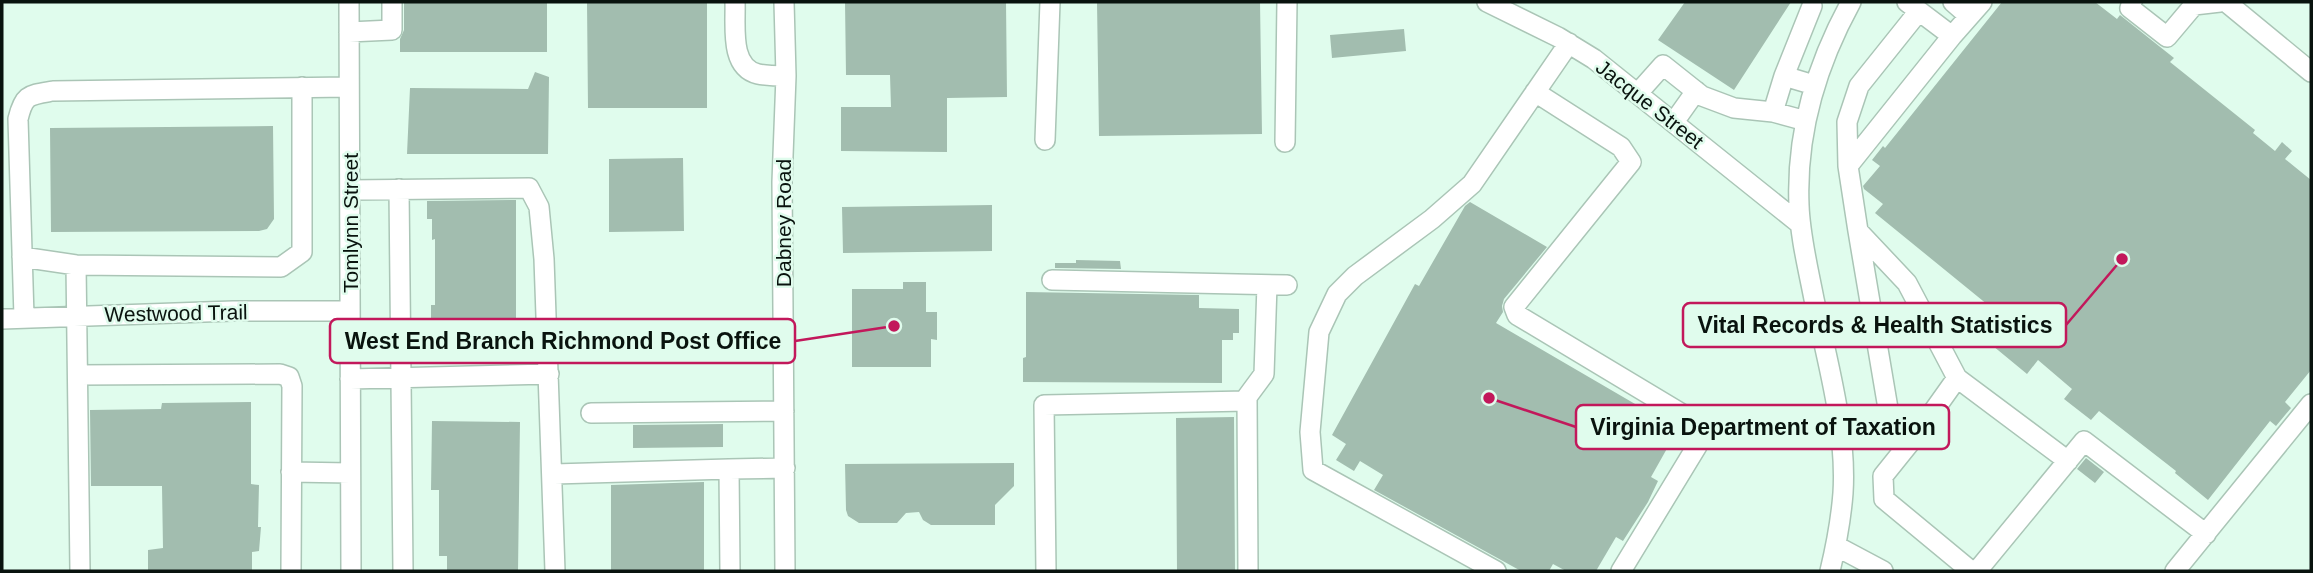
<svg xmlns="http://www.w3.org/2000/svg" width="2313" height="573" font-family="Arial,sans-serif">
  <style>
    .building { fill: #a2bdaf }
    .lines { fill: none; stroke-linecap: round; stroke-linejoin: round }
    .minor-casing { stroke: #aac5b6; stroke-width: 22 }
    .minor { stroke: #fff; stroke-width: 19 }
    .labels { text-anchor: middle; dominant-baseline: central; stroke-width: 5; stroke-linejoin: round; paint-order: stroke }
    .street-label { font-size: 21px; fill: #09130e; stroke: #e0fced }
    .leader { fill: none; stroke: #c2185b; stroke-width: 2.5 }
    .callout-dot { fill: #c2185b; stroke: #e0fced; stroke-width: 2.5 }
    .callout { fill: #e0fced; stroke: #c2185b; stroke-width: 2.5 }
    .callout-label { font-size: 23px; text-anchor: middle; font-weight: bold; fill: #09130e }
  </style>
  <rect width="100%" height="100%" fill="#e0fced"/>
  <path class="building" d="M404 2H547V52H400V39L404 30Z
    M587 2H707V108H588Z
    M845 2H1006L1007 97 947 98V152L841 151V107H891L890 75H846Z
    M1097 2H1260L1262 134 1099 136Z
    M1685 2H1791L1734 90 1658 40Z
    M2002 2H2095L2117 19 2120 15 2174 58 2170 62 2255 130 2253 133 2275 151 2282 142 2292 151 2285 159 2311 180V370L2285 402 2291 408 2276 426 2270 421 2208 500 2175 473 2176 471 2099 411 2091 420 2064 399 2072 389 2038 360 2027 374 1970 327 1988 305 1875 213 1883 204 1864 189 1863 186 1880 166 1872 160 1883 146 1885 148Z
    M1404 29 1406 51 1332 58 1330 35Z
    M535 72 549 77 548 154H407L410 88 528 89Z
    M273 126 274 219 267 229 259 231 51 232 50 128Z
    M683 158 684 231 609 232V159Z
    M516 200V350H426V327H431V305H435V239L432 240V219H427V201Z
    M1470 202 1547 247 1504 299 1502 306 1503 312 1496 323 1678 429 1651 477 1658 481 1648 502 1623 541 1616 537 1596 571H1566L1553 564 1549 571H1521L1374 490 1383 475 1360 461 1354 471 1336 460 1346 444 1332 435 1415 284 1419 286 1465 206Z
    M992 205V251L843 253 842 207Z
    M1076 260 1120 261 1121 269 1055 268V263H1076Z
    M903 282H926V312H937V340L931 339V367H852V289H903Z
    M1026 292 1199 295V308L1239 309V333H1233V340H1222V383L1023 382V358L1026 357Z
    M251 402V484L259 485 258 527H261L259 551 252 552V571H148V550L163 548 162 486H91L90 410 161 409 162 403Z
    M1234 417 1235 571H1177L1176 418Z
    M432 421 520 422 518 571H447V556H439V490H431Z
    M723 424V447L633 448V425Z
    M2086 458 2104 472 2095 483 2077 469Z
    M1014 463V486L995 505V525H931L923 520 919 512 906 513 897 523H859L848 516 846 510 845 464Z
    M704 482V571H611V485Z"/>
  <g class="lines">
    <defs>
      <path id="minor" d="M349 2 351 571
        M735 2C736 25 729 67 758 74 767 76 777 76 786 76
        M784 2 786 76 782 182 785 571
        M1487 2 1558 37 1594 59 1800 224
        M1907 2 1952 36 1848 166 1858 231 1907 283 1957 378
        M1953 2 1969 16
        M2132 2 2130 8 2167 37 2194 5 2220 2
        M2226 2 2311 72
        M349 32 392 30V2
        M1952 36 1982 2
        M1784 76 1812 6
        M1535 92 1621 147 1631 162 1514 307 1517 315 1687 417 1701 431 1697 446 1621 571
        M1638 93 1663 65 1702 96 1734 108 1773 112
        M1806 121 1773 112 1784 76 1814 85
        M1674 122 1696 91
        M1045 140 1050 2
        M1285 142 1287 2
        M1848 166 1847 122 1859 86 1919 11
        M399 189 403 571
        M350 190 529 188 539 207 544 259 555 571
        M1858 231 1892 432
        M22 257 76 265 281 267 302 252V87
        M76 265 80 571
        M1052 280 1287 285
        M24 317 18 119C24 94 29 95 53 91L349 87
        M2 319 233 311H350
        M78 375 280 374 289 377 292 386 291 571
        M350 379 549 374
        M591 413 784 411
        M1920 430 1883 476 1884 499 1971 571
        M1840 437 1920 430 1957 378 2068 461
        M291 472 350 473
        M554 474 729 469
        M1836 546 1883 571
        M730 571 729 469 785 468
        M1046 571 1044 405 1247 401
        M1248 571 1247 397 1264 374 1267 285
        M1496 571 1313 470 1310 432 1319 332 1337 294 1355 276 1432 219 1472 184 1569 43
        M1830 571C1836 546 1841 519 1843 493 1847 430 1827 360 1814 299 1808 268 1800 236 1799 205 1796 133 1817 64 1851 2
        M1977 571 2084 441 2206 534
        M2175 571 2311 404"/>
    </defs>
    <use href="#minor" class="minor-casing"/>
    <use href="#minor" class="minor"/>
  </g>
  <g class="labels">
    <g class="street-label">
      <text transform="translate(1650 104) rotate(38)">Jacque Street</text>
      <text transform="translate(350 223) rotate(-90)">Tomlynn Street</text>
      <text transform="translate(783 223) rotate(-90)">Dabney Road</text>
      <text transform="translate(176 313) rotate(-1)">Westwood Trail</text>
    </g>
  </g>
  <path class="leader" d="M2122 259L2066 325M894 326L795 341M1489 398L1576 427"/>
  <g class="callout-dot">
    <circle cx="2122" cy="259" r="7"/>
    <circle cx="894" cy="326" r="7"/>
    <circle cx="1489" cy="398" r="7"/>
  </g>
  <g class="callout">
    <rect x="1683" y="303" width="383" height="44" rx="7"/>
    <rect x="330" y="319" width="465" height="44" rx="7"/>
    <rect x="1576" y="405" width="373" height="44" rx="7"/>
  </g>
  <g class="callout-label">
    <text x="1875" y="333">Vital Records &amp; Health Statistics</text>
    <text x="563" y="349">West End Branch Richmond Post Office</text>
    <text x="1763" y="435">Virginia Department of Taxation</text>
  </g>
  <rect width="2313" height="573" fill="none" stroke="#09130e" stroke-width="7"/>
</svg>
